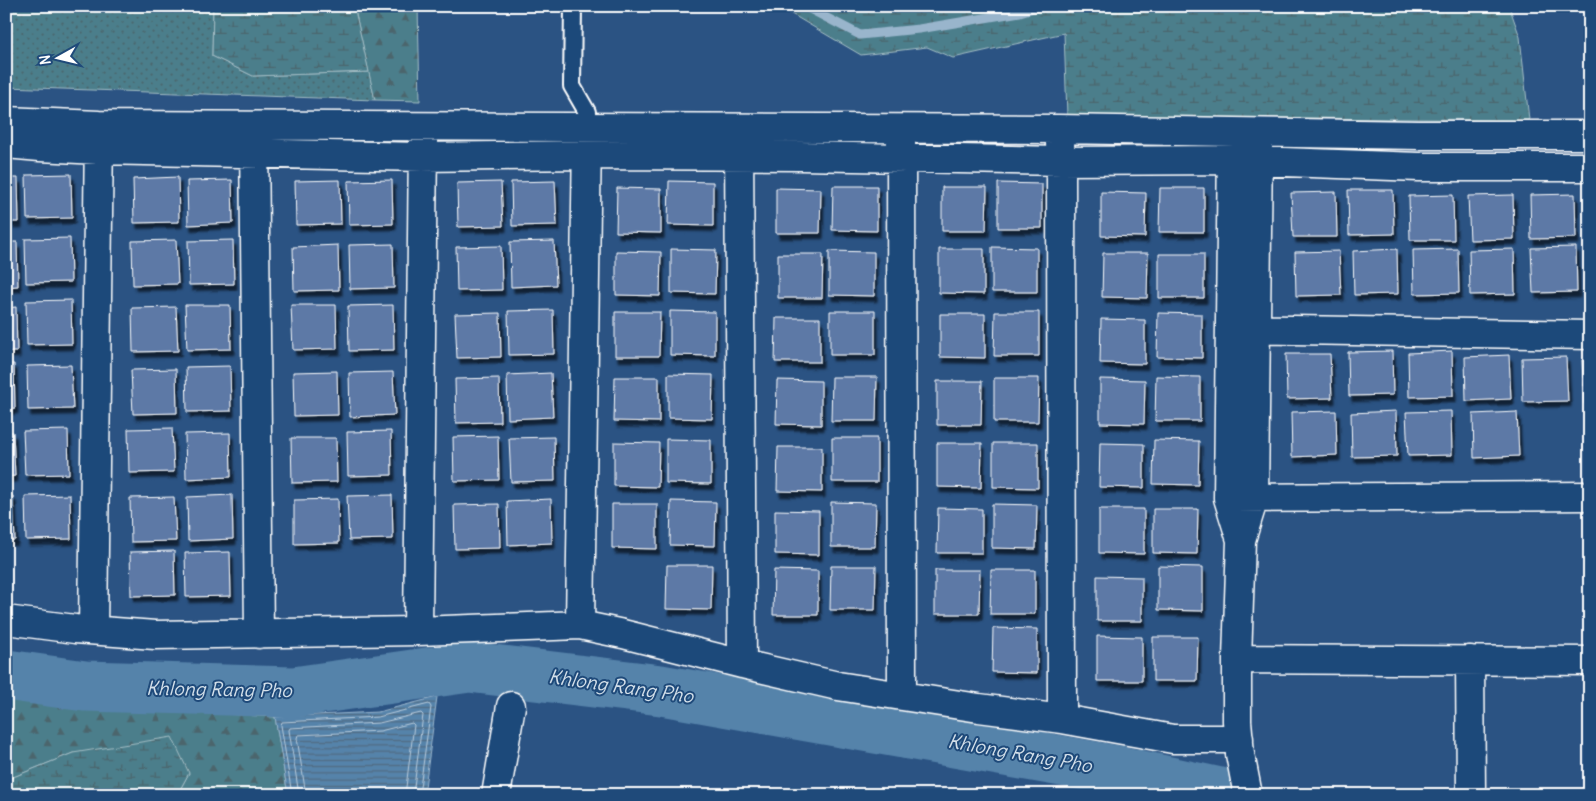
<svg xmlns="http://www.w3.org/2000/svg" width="1596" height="801" font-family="Delius,sans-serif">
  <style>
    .grass { fill: url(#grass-dots); stroke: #a5bec5 }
    .forest { fill: url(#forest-firs); stroke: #a5bec5 }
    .wetland { fill: url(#wetland-marsh); stroke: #a5bec5 }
    .water { fill: url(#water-rules); stroke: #99b5cc }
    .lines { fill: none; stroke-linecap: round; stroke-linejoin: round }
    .shore { stroke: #bbcddd; stroke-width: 1 }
    .stream { stroke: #99b5cc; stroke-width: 9 }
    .river { stroke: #5583aa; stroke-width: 51 }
    .building { fill: #5d79a6; stroke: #fff; filter: url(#shadow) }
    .lane-casing { stroke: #fff; stroke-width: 20 }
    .street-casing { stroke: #fff; stroke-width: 31 }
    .lane { stroke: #1f4a7a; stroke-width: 16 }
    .street { stroke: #1f4a7a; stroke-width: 28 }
    .labels { text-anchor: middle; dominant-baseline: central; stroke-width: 4; stroke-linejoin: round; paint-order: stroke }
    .water-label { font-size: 19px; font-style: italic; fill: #d4e0ea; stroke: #1f4a7a }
  </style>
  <defs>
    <pattern id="grass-dots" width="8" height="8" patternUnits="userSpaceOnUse" patternTransform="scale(1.25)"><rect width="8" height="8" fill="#4b7e8b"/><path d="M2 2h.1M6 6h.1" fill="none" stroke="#4c656c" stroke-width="1.8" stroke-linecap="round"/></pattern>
    <pattern id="forest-firs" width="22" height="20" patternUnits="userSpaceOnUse" patternTransform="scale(1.25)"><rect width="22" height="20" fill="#4b7e8b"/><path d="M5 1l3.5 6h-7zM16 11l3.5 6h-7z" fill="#4c656c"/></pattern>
    <pattern id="wetland-marsh" width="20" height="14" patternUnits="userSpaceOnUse" patternTransform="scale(1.25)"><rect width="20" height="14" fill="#4b7e8b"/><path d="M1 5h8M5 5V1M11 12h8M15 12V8" fill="none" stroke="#4c656c"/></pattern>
    <pattern id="water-rules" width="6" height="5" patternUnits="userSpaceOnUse" patternTransform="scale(1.25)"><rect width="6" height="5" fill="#5583aa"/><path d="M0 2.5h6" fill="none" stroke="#516a80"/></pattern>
    <filter id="shadow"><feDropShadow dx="3" dy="5.5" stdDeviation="1" flood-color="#0009"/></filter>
  </defs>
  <rect width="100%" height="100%" fill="#2b5383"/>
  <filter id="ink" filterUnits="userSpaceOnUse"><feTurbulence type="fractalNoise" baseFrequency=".02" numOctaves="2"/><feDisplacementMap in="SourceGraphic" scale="10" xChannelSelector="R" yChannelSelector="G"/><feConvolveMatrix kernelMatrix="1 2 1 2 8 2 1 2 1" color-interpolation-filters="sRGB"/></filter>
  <g filter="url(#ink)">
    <path class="grass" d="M6 6H213L212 56 253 76 369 72 375 100 6 87Z"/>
    <path class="forest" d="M354 6H418L420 101 375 100Z
      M6 699 22 702 275 717 288 795H177L189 773 73 753 6 780Z"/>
    <path class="wetland" d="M213 6H354L369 72 253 76 212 56Z
      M761 6H1509L1520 37 1529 120 1067 116 1064 33 953 58 927 47 861 55 788 12Z
      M172 737 189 773 177 795H6V780L73 753Z"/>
    <path class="water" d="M437 697 424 795H288L275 717 378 712Z"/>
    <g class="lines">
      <path class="shore" d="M292 795 281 725 282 722 378 717 429 704 431 707 419 795
        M299 795 289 730 290 728 379 723 421 713 423 715 413 795
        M306 795 297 738 298 735 380 731 412 723 414 725 405 795"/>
      <path class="stream" d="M804 6 860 35 919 29 1020 12 1040 6"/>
      <path class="river" d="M6 675 85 686 294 692 469 667 661 690 1118 771 1229 795"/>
    </g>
    <path class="building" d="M71 174 72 218 27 219 26 175Z
      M178 177 179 222 134 223 133 179Z
      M6 178H18L19 222H6Z
      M232 180 233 223 188 225 187 181Z
      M340 180 341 224 296 225 295 181Z
      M392 180 393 224 349 225 348 181Z
      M555 181 557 225 512 226 511 182Z
      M669 181 713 182V226L668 225Z
      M501 182 503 226 458 227 457 183Z
      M998 183 1042 184V228H998Z
      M833 186H877V231L832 230Z
      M942 187H987L986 231H942Z
      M617 188 661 189V233L616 232Z
      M776 188 821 189 820 233H776Z
      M1160 188H1204V232H1159Z
      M1348 190H1393L1394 234 1349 235Z
      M1101 192 1146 193 1145 237 1101 236Z
      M1336 192 1337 237H1293L1291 193Z
      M1575 194 1576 238 1531 239 1530 195Z
      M1453 195 1454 240H1410L1409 196Z
      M1513 195 1514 239 1470 240 1468 196Z
      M70 238 71 282 26 283 25 239Z
      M176 240 178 284 133 285 132 241Z
      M233 240 234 284 189 285 188 241Z
      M554 241 556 285 511 287 510 242Z
      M6 242H17L18 286 6 287Z
      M393 244 394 288 350 289 349 245Z
      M338 245 339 290 294 291 293 247Z
      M501 246 502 290 457 291 456 247Z
      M992 247 1037 248V292H992Z
      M1576 247 1577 292 1533 293 1531 248Z
      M671 249 716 250 715 294 671 293Z
      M939 249H984V294L939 293Z
      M1397 249 1398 294 1354 295 1353 251Z
      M1458 249 1459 293 1414 294 1413 250Z
      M1514 249 1515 294 1470 295 1469 250Z
      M616 251 661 252 660 296 616 295Z
      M829 251 874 252V296L829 295Z
      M1339 251 1341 295 1296 296 1295 252Z
      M1103 253H1148L1147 298 1102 297Z
      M778 254H823L822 298H778Z
      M1159 254H1204V298H1159Z
      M71 300 72 344 27 345 26 301Z
      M185 305H230L231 349 187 350Z
      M291 305H336L337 349 293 350Z
      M393 305 394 350 349 351 348 306Z
      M16 307 17 352H6V308Z
      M176 307 178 351 133 352 132 308Z
      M553 310 554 354 509 355 508 311Z
      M670 311 715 312V356L670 355Z
      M830 311H875V355H830Z
      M615 312H660L659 356H615Z
      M995 312H1039V356H994Z
      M500 313 501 357 457 358 455 314Z
      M1158 313 1202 314V358L1157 357Z
      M940 314H985V358L940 357Z
      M776 318H820V362H775Z
      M1101 319 1145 320V364L1100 363Z
      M1392 351 1393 395 1349 396 1348 352Z
      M1452 351 1453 396 1409 397 1408 353Z
      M1286 354H1330L1332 398 1287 399Z
      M1509 355 1511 399 1466 401 1465 357Z
      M1566 357 1568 401 1523 402 1522 358Z
      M1582 360H1590V404H1584Z
      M6 364H14L15 408 6 409Z
      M71 365 73 409 28 410 27 366Z
      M230 366 231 411 187 412 186 367Z
      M176 369 177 413 133 414 131 370Z
      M337 371 338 415 294 416 293 372Z
      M393 372 395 415 350 417 349 373Z
      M551 373 553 417 508 419 507 375Z
      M668 374 713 375 712 419 668 418Z
      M1156 376 1200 377V421H1155Z
      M615 377H659V422L614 421Z
      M832 377H877L876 421H831Z
      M499 378 500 422 456 423 455 379Z
      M994 378H1039L1038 422H994Z
      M1100 379 1145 380 1144 424 1100 423Z
      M777 380 821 381V425L776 424Z
      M937 381H982L981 425H937Z
      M1336 411 1337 455 1292 457 1291 412Z
      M1396 411 1397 456 1352 457 1351 413Z
      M1451 411 1452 455 1408 456 1406 412Z
      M1517 412 1519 456 1474 458 1473 414Z
      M172 428 174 472 129 473 128 429Z
      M68 430 69 474 25 475 23 431Z
      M391 431 392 475 348 476 347 432Z
      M6 432H13L15 476 6 477Z
      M230 433 231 477 186 479 185 434Z
      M498 436 499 480 454 481 453 437Z
      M554 437 555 481 511 482 509 438Z
      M291 438H336L337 482 292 483Z
      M832 438H877V482H832Z
      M666 439 711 440V484L666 483Z
      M1154 440 1199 441 1198 485 1153 484Z
      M614 442 659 443 658 487 614 486Z
      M937 443H982L981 488 937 487Z
      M993 443H1038V488L993 487Z
      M1100 443 1144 444V488L1099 487Z
      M778 447H822V492L777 491Z
      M70 495 71 539 26 540 25 496Z
      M232 495 233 539 188 541 187 497Z
      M392 495 393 539 349 540 347 496Z
      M6 496H13L15 540H6Z
      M174 497 176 541 131 542 130 498Z
      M338 499 339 543 294 544V500Z
      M551 499 552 543 508 545 507 501Z
      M671 501 716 502 715 546 670 545Z
      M831 502 876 503 875 547H831Z
      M499 504 500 548 455 549 454 505Z
      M612 504H657V549L612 548Z
      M992 504 1037 505 1036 549 992 548Z
      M938 508 982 509V553H937Z
      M1099 509H1144V554L1099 553Z
      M1153 509H1198L1197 554 1153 553Z
      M775 510 819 511V555L775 554Z
      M174 551 175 595 131 596 130 552Z
      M230 552 231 596 186 597 185 553Z
      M667 565H712L711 610 666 609Z
      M831 566H876L875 610H830Z
      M1158 566 1203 567V611L1158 610Z
      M774 570 818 571V615H773Z
      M935 570H980L979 614H935Z
      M991 570H1035V614H990Z
      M1097 576 1142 577V621H1097Z
      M993 628 1037 629V673L992 672Z
      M1097 636 1142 637V681H1097Z
      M1153 637H1198L1197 681H1153Z"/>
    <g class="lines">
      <defs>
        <path id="lane" d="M573 6 572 86 587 112V127"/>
        <path id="street" d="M6 121 99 125 1058 129 1419 135H1590
          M254 136 259 634
          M739 138 742 664
          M901 140 902 696
          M1060 143 1061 161 1062 719
          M1232 143 1228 498 1241 540
          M6 144 40 147 98 150 422 157 586 155 800 156 1061 161 1232 160 1419 167H1590
          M1236 329 1590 335
          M1235 498 1590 496
          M6 620 75 629 155 635 418 631 580 625 623 634 742 664 838 686 979 708 1062 719 1173 739H1239
          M580 625 587 136
          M93 630 99 132
          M418 631 423 140
          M1237 659 1590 661
          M1470 660 1471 795
          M496 795 511 706
          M1248 795 1240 754 1237 721V659L1241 540 1254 498 1258 144"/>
      </defs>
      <use href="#lane" class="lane-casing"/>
      <use href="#street" class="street-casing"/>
      <use href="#lane" class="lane"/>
      <use href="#street" class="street"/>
    </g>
  </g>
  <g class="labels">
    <g class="water-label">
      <text transform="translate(621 686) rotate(8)">Khlong Rang Pho</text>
      <text transform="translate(219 689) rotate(1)">Khlong Rang Pho</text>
      <text transform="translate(1020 753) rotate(10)">Khlong Rang Pho</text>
    </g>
  </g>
  <rect width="1596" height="801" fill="none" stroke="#1f4a7a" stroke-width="25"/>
  <rect x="12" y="12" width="1571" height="776" fill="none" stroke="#fff" stroke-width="2" filter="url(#ink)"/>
  <g transform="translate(58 58) rotate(262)" stroke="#1f4a7a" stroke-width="4" paint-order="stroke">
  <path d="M0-4L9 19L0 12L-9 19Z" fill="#ffffff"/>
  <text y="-8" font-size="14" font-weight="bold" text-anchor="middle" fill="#ffffff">N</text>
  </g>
</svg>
